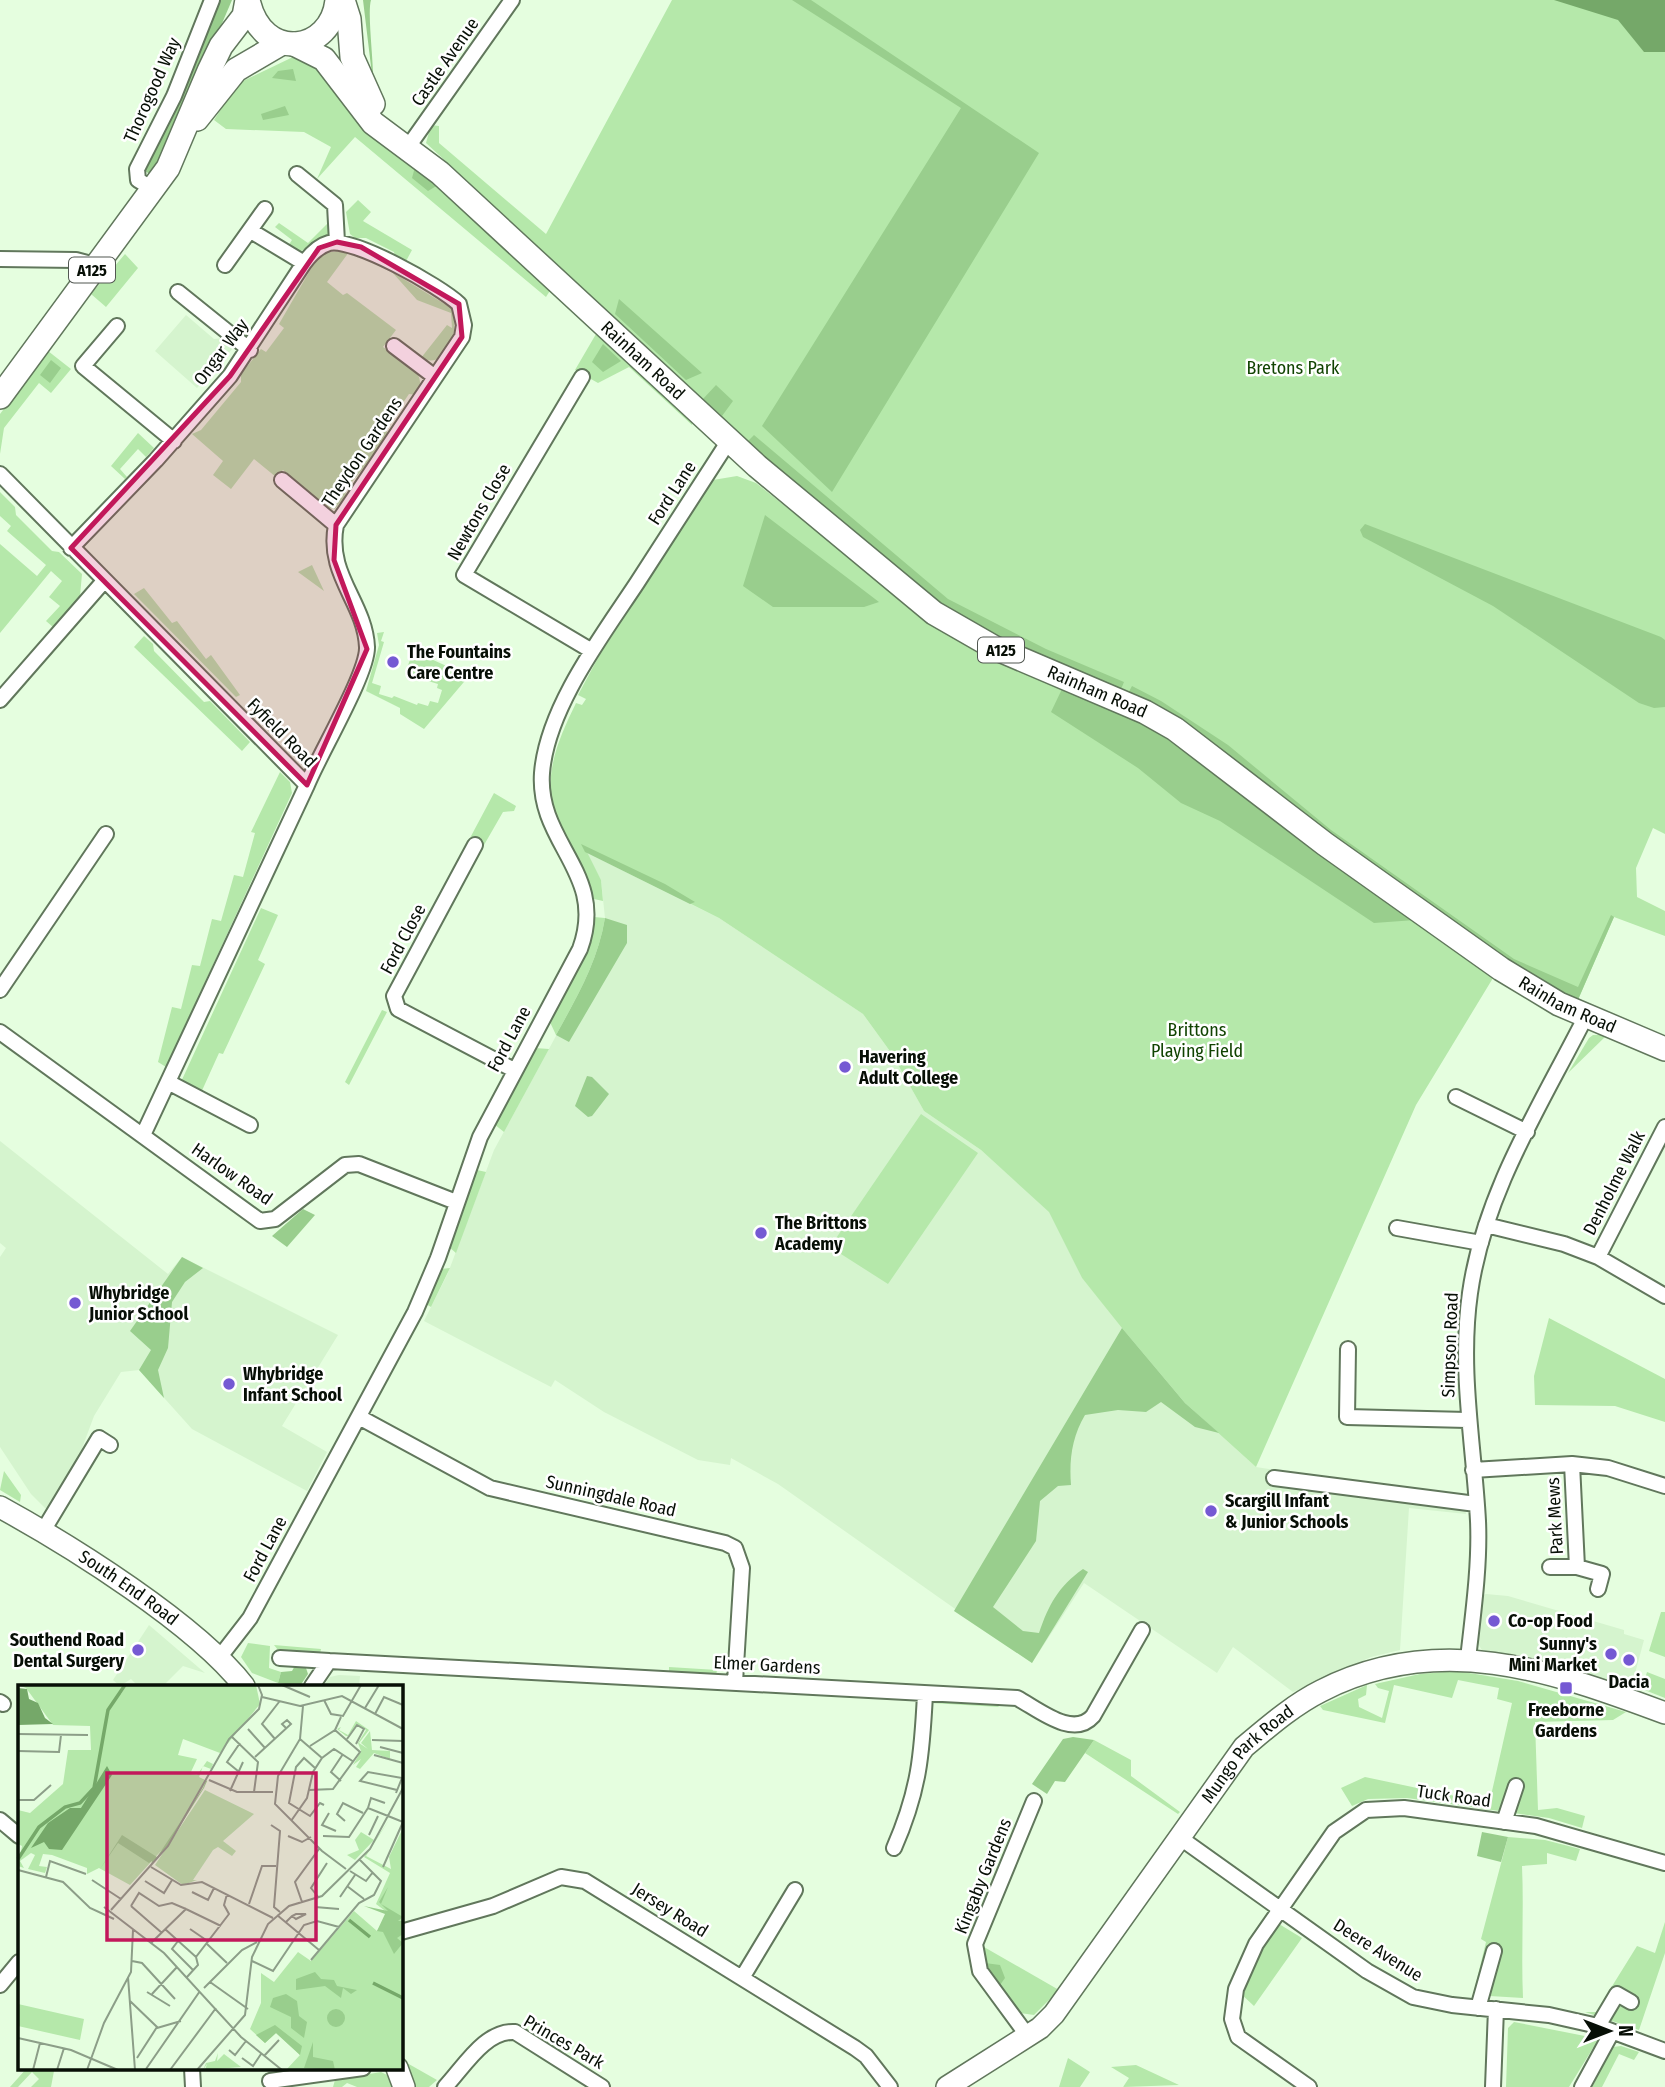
<svg xmlns="http://www.w3.org/2000/svg" width="1665" height="2087" font-family="'Fira Sans Condensed',sans-serif">
  <style>
    .built { fill: #d5f4ce }
    .green { fill: #b5e8aa }
    .forest { fill: #99ce8d }
    .water { fill: #75a869 }
    .lines { fill: none; stroke-linecap: round; stroke-linejoin: round }
    .street-casing { stroke: #61775c; stroke-width: 18 }
    .secondary-casing { stroke: #61775c; stroke-width: 24 }
    .primary-casing { stroke: #61775c; stroke-width: 26 }
    .street { stroke: #fff; stroke-width: 14 }
    .secondary { stroke: #fff; stroke-width: 21 }
    .primary { stroke: #fff; stroke-width: 23 }
    .marked { fill: #c2185b; fill-opacity: 0.2; stroke: #c2185b; stroke-width: 5; stroke-linejoin: round }
    .poi-dot { fill: #7559d3; stroke: #fff; stroke-width: 2.5 }
    .labels { text-anchor: middle; dominant-baseline: central; stroke-width: 5; stroke-linejoin: round; paint-order: stroke }
    .shield { fill: #fff; stroke: #515751; stroke-width: 2 }
    .shield-label { font-size: 16px; font-weight: bold; fill: #070f06 }
    .street-label { font-size: 18px; fill: #070f06; stroke: #fff }
    .park-label { font-size: 18px; fill: #104301; stroke: #fff }
    .poi-label { font-size: 18px; font-weight: bold; fill: #070f06; stroke: #fff; text-anchor: start }
    .inset-river { fill: none; stroke: #75a869; stroke-width: 3.5 }
    .inset-road { fill: none; stroke: #8c9e88; stroke-width: 2 }
    .view { fill: #c2185b; fill-opacity: 0.15; stroke: #c2185b; stroke-width: 3.5 }
    .inset-edge { fill: none; stroke: #070f06; stroke-width: 3.5 }
  </style>
  <rect width="100%" height="100%" fill="#e5fedf"/>
  <path class="built" d="M186 315 214 339 225 338 234 347 197 388 155 351Z
    M585 852 719 918 863 1014 892 1054 924 1111 981 1150 1050 1212 1082 1278 1185 1403 1256 1467 1463 1498 1466 1514 1409 1508 1400 1650 1371 1657 1293 1692 1233 1647 1217 1673 1084 1583 1032 1663 778 1484 731 1458 730 1465 698 1460 604 1412 555 1380 551 1387 424 1321 448 1273 494 1150 588 977 601 943 605 918 601 880Z
    M0 1141 168 1274 182 1257 338 1335 282 1426 327 1452 307 1491 192 1429 139 1370 121 1372 94 1416 78 1459 48 1511 31 1494 0 1447V1257L6 1248 0 1243Z
    M1486 1594 1508 1596 1624 1630V1634L1644 1640 1630 1692 1600 1683 1598 1677 1521 1656 1511 1659 1483 1652 1477 1642 1480 1596Z
    M149 1625 205 1673 183 1666 163 1686H138L131 1679 120 1686 113 1680Z
    M339 1675 360 1676 359 1686H323L330 1677Z"/>
  <path class="green" d="M672 0H1665V834L1653 828 1636 868 1637 897 1665 911V936L1614 917 1577 1002 1328 839 983 633 748 441 426 143 431 125 439 126V143L546 234Z
    M293 57 314 62 361 120 358 124 449 194 551 289 546 297 355 137 317 179 331 147 304 132 226 129 214 120 234 89 243 81Z
    M358 200 371 212 363 221 412 250 405 263 395 257 394 252 366 238H355L350 234 346 212Z
    M332 219 331 232 298 253 286 249 292 240 275 227 279 223 308 243Z
    M338 251 349 252 327 282 343 295 347 293 396 330 383 347C402 360 428 369 418 395L409 394 385 429 390 437 345 490 346 495 335 509 329 508 283 470 276 477 254 459 231 489 213 475 223 461 192 434 201 430 241 382V374L261 349 266 352 284 328 279 324 316 260 325 253Z
    M125 254 138 268 106 307 91 294Z
    M392 272 453 309C459 328 449 371 421 358L447 325 452 328 451 313 417 300Z
    M565 304 693 421 692 425 629 367 598 383 575 370 596 334Z
    M48 351 71 369 51 393 39 383 4 428 0 454V414Z
    M138 433 154 448 146 457 138 449 120 469 127 477 125 479 111 466Z
    M737 476 756 483 905 601 988 657 1137 720 1212 768 1493 978 1416 1105 1256 1467 1185 1403 1122 1328 1082 1278 1049 1212 981 1150 924 1111 892 1054 863 1014 719 918 587 852 601 880 603 901 594 899C586 871 569 848 558 821 540 780 558 740 576 703L582 705 586 699 578 695 599 656 713 480Z
    M0 492 15 507 16 515 52 551 59 552 82 574 80 596 53 627 46 621 60 606 49 597 62 581 51 571 0 633V544L37 576 46 565 7 531 11 526 0 516Z
    M312 565 324 591 298 572Z
    M144 588 172 623 177 621 206 659 211 655 240 695 236 697 134 594Z
    M384 632 381 641 384 642 372 683 381 686 379 694 392 698 394 696 417 705 418 703 428 706 430 701 438 703 442 690 437 688 438 684 405 674 413 651 469 676 424 729 400 714V708L366 691 379 645 377 633Z
    M144 636 153 644 154 651 204 702 210 701 250 742 242 751 134 647Z
    M280 772 290 782 292 793 166 1067 158 1062 172 1007 181 1009 192 965 200 966 212 919 221 921 234 875 243 877 255 833 251 832Z
    M494 793 516 806 514 811 503 812 484 845 470 838Z
    M261 908 278 915 258 960 265 964 223 1054 219 1053 200 1095 180 1084Z
    M594 917 605 918C598 961 577 997 556 1035L549 1020 586 948Z
    M382 1010 387 1012 349 1085 345 1082Z
    M1593 1035H1607L1568 1073 1589 1038Z
    M535 1048 549 1049 504 1132 494 1124Z
    M921 1114 978 1153 888 1284 830 1247Z
    M477 1170 486 1172 456 1253 449 1247Z
    M450 1268 431 1307 426 1304 441 1269Z
    M1549 1318 1665 1379V1422L1615 1406 1535 1405 1534 1376Z
    M4 1471 21 1495 20 1502 0 1490Z
    M1661 1612H1665V1657L1649 1651Z
    M248 1643 270 1646 269 1668 281 1672 278 1683 252 1673 241 1657Z
    M274 1645 321 1649 320 1654 278 1650Z
    M669 1667 717 1670 716 1676 669 1673Z
    M1457 1671 1518 1681 1626 1712 1613 1720 1535 1722 1538 1810 1557 1808 1585 1816 1582 1828 1549 1818 1407 1798 1368 1799 1352 1806 1341 1788 1365 1777 1474 1800H1490L1512 1703 1497 1699 1499 1688 1458 1680 1452 1698 1394 1685 1385 1723 1323 1710 1320 1706 1367 1685 1366 1695 1358 1699 1359 1707 1382 1718 1389 1691 1378 1688 1375 1684 1420 1674Z
    M1647 1672 1665 1679V1698L1642 1689Z
    M933 1700 996 1703 999 1707 931 1703Z
    M1094 1740 1131 1760V1776L1180 1812 1178 1814 1085 1753Z
    M1508 1837 1545 1840 1580 1849 1576 1861 1547 1853V1864L1522 1866C1524 1911 1521 1953 1523 1998L1473 1995 1486 1942 1481 1939Z
    M1665 1922V1953L1639 2030 1585 2012H1596L1637 1946 1655 1953Z
    M1279 1924 1302 1938 1254 2006 1240 1993C1247 1970 1261 1940 1279 1924Z
    M984 1947 1059 1990 1034 2015 1020 2013 985 1963Z
    M1514 2022 1600 2039 1598 2050 1593 2048 1569 2087H1506L1508 2028Z
    M1621 2046 1639 2052 1634 2060 1619 2054 1602 2087H1592L1613 2047Z
    M1068 2058 1090 2072 1080 2087H1059Z
    M407 2063 437 2080 429 2087H415Z
    M1136 2065 1179 2085 1123 2087 1129 2078 1111 2067Z
    M27 2068H51L54 2071 51 2087H31L39 2079 32 2072 18 2087H10Z
    M381 2072 387 2075 393 2087H357L347 2083 342 2087H333L335 2080Z"/>
  <path class="forest" d="M218 0H232L178 126 151 175 145 171 146 165Z
    M363 0H371C367 13 374 63 373 83Z
    M792 0H811L1039 153 832 492 762 426 961 108Z
    M293 69 296 81 272 78 278 71Z
    M285 106 289 115 263 120 261 114Z
    M415 167 438 185 428 191 412 178Z
    M619 299 702 373 686 380 615 314Z
    M603 344 621 361 603 372 592 362Z
    M51 360 61 368 50 383 40 375Z
    M716 385 733 401 722 416 703 399Z
    M754 435 948 599 1046 649 1124 682 1119 694 1061 670 942 608 771 466 748 441Z
    M765 515 879 602 864 607H773L743 586Z
    M1365 524 1661 637 1665 640V707L1654 708 1639 703 1493 606 1363 537 1360 530Z
    M1132 686 1161 701 1228 745 1331 830 1514 959 1578 987 1611 915 1614 917 1577 1002 1512 971 1126 697Z
    M1062 689 1137 720 1180 745 1415 920 1374 923 1220 821 1181 803 1138 768 1051 712Z
    M581 844 665 884 695 902 690 904 585 852Z
    M605 918 627 925V943L569 1042 556 1035C577 997 598 961 605 918Z
    M587 1076 592 1077 609 1094 592 1116 588 1117 575 1106Z
    M303 1209 315 1215 287 1247 272 1236Z
    M182 1257 203 1268 185 1282 172 1302 168 1348 158 1370 164 1398 139 1370 151 1350 130 1331Z
    M1122 1328 1185 1403 1219 1433 1195 1427 1161 1402 1146 1412 1118 1410 1085 1415C1072 1437 1069 1460 1071 1485L1058 1486 1040 1501 1036 1541 993 1607 1023 1631 1039 1633C1049 1604 1058 1587 1083 1569L1088 1572 1032 1663 954 1611Z
    M296 1664 306 1668 308 1674 300 1686 278 1683 281 1672 292 1671Z
    M1073 1737 1094 1740 1065 1782 1055 1781 1047 1794 1032 1784 1063 1739Z
    M1482 1832 1508 1837 1501 1862 1477 1856Z
    M985 1963 1000 1965 1005 1978 1000 1985Z"/>
  <path class="water" d="M1554 0H1665V52H1644L1618 20Z"/>
  <g class="lines">
    <defs>
      <path id="street" d="M408 147 512 0
        M297 174 335 205 337 242
        M153 189 138 180 137 169 174 96 212 0
        M251 231 304 263
        M0 259 76 260 95 265
        M225 265 265 209
        M178 292 250 350
        M117 326 83 366 174 441
        M394 346 435 377
        M582 377 464 575 592 651
        M0 474 307 785 143 1135
        M282 480 336 525
        M71 548 156 460 230 376 304 263C310 255 318 246 329 243 353 237 440 286 459 304L464 325 462 337 336 525C326 575 365 602 367 647 368 673 319 755 307 785
        M0 700 104 581
        M475 845 394 996 398 1009 514 1070
        M0 990 106 834
        M0 1032 260 1221 275 1219 345 1165 359 1164 456 1202
        M168 1082 250 1125
        M1456 1097 1527 1132
        M1486 1225 1564 1244 1598 1257 1665 1296
        M1397 1228 1481 1243
        M1598 1257 1665 1127
        M1348 1349 1347 1417 1467 1420
        M359 1417 490 1488 725 1543 735 1548 742 1568 735 1682
        M1572 1464 1577 1567 1602 1574 1598 1589
        M1473 1470 1572 1464 1608 1468 1665 1486
        M1274 1478 1476 1504
        M43 1531 99 1438 110 1445
        M1550 1567H1577
        M219 1658 250 1618 415 1312 438 1258 480 1137 580 949C608 873 537 844 542 773 547 708 602 636 637 583 668 535 699 487 730 439
        M280 1658 329 1661
        M1468 1659C1473 1614 1480 1565 1478 1521 1474 1445 1459 1370 1470 1293 1484 1193 1541 1105 1586 1016
        M312 1686 329 1661 1017 1698C1038 1709 1073 1739 1093 1716L1142 1630
        M0 1702 3 1704
        M0 1820 19 1836
        M1504 1822 1516 1786
        M1179 1837 1367 1971 1413 1997 1452 2005 1549 2015 1598 2026 1665 2051
        M894 1848C919 1791 922 1755 925 1694
        M401 1932 493 1906 561 1877 585 1881 855 2048 866 2056 890 2087
        M742 1978 795 1890
        M0 1985 19 1962
        M1478 2008 1494 1951
        M1598 2026 1617 1994 1631 2002
        M1027 2035 980 1971 975 1944 1034 1801
        M192 2068 193 2087
        M270 2081 363 2068
        M445 2087C464 2067 485 2030 515 2032L602 2087
        M1309 2087 1238 2037 1232 2019 1236 1989 1256 1944 1334 1832 1366 1810 1404 1808 1536 1826 1665 1863
        M1493 2087 1496 2009
        M1582 2087 1612 2032"/>
      <g id="secondary">
        <path id="s1" d="M0 1507C71 1546 196 1624 244 1686"/>
        <path d="M397 2068 404 2087"/>
        <path id="s2" d="M947 2087 1040 2028 1054 2014 1244 1747C1268 1727 1293 1705 1321 1691 1438 1631 1550 1670 1665 1713"/>
      </g>
      <g id="primary">
        <path d="M248 0C262 64 332 53 337 0"/>
        <path d="M343 0 349 19 352 57 373 104"/>
        <path id="s3" d="M294 44 324 59 373 123 440 173 757 466 934 613 995 648 1145 712 1175 729 1325 844 1501 969 1559 1004 1665 1049"/>
        <path d="M197 119 236 70 282 43"/>
        <path d="M0 397 168 168 209 71 221 46 244 16 247 0"/>
      </g>
    </defs>
    <use href="#street" class="street-casing"/>
    <use href="#secondary" class="secondary-casing"/>
    <use href="#primary" class="primary-casing"/>
    <use href="#street" class="street"/>
    <use href="#secondary" class="secondary"/>
    <use href="#primary" class="primary"/>
  </g>
  <path class="marked" d="M337 242 361 247 459 304 462 337 336 525 334 560 367 649 307 785 71 548 230 376 319 248Z"/>
  <g class="poi-dot">
    <circle cx="393" cy="662" r="7"/>
    <circle cx="845" cy="1067" r="7"/>
    <circle cx="761" cy="1233" r="7"/>
    <circle cx="75" cy="1303" r="7"/>
    <circle cx="229" cy="1384" r="7"/>
    <circle cx="1211" cy="1511" r="7"/>
    <circle cx="1494" cy="1621" r="7"/>
    <circle cx="138" cy="1650" r="7"/>
    <circle cx="1611" cy="1654" r="7"/>
    <circle cx="1629" cy="1660" r="7"/>
    <rect x="1559" y="1681" width="14" height="14" rx="3.5"/>
  </g>
  <g class="labels">
    <g class="shield">
      <rect x="69" y="257.5" width="46" height="25" rx="5"/>
      <rect x="978" y="637.5" width="46" height="25" rx="5"/>
    </g>
    <g class="shield-label">
      <text x="92" y="270">A125</text>
      <text x="1001" y="650">A125</text>
    </g>
    <g class="street-label">
      <text transform="translate(445 62) rotate(-55)">Castle Avenue</text>
      <text transform="translate(152 90) rotate(-66)">Thorogood Way</text>
      <text transform="translate(221 352) rotate(-53)">Ongar Way</text>
      <text stroke="none"><textPath href="#s3" startOffset="474">Rainham Road</textPath></text>
      <text transform="translate(362 452) rotate(-56)">Theydon Gardens</text>
      <text transform="translate(672 493) rotate(-57)">Ford Lane</text>
      <text transform="translate(479 512) rotate(-60)">Newtons Close</text>
      <text stroke="none"><textPath href="#s3" startOffset="1041">Rainham Road</textPath></text>
      <text transform="translate(282 733) rotate(45)">Fyfield Road</text>
      <text transform="translate(403 939) rotate(-62)">Ford Close</text>
      <text stroke="none"><textPath href="#s3" startOffset="1608">Rainham Road</textPath></text>
      <text transform="translate(509 1039) rotate(-62)">Ford Lane</text>
      <text transform="translate(232 1174) rotate(35)">Harlow Road</text>
      <text transform="translate(1614 1183) rotate(-63)">Denholme Walk</text>
      <text transform="translate(1450 1345) rotate(-88)">Simpson Road</text>
      <text transform="translate(611 1496) rotate(13)">Sunningdale Road</text>
      <text transform="translate(1555 1516) rotate(-93)">Park Mews</text>
      <text transform="translate(265 1549) rotate(-62)">Ford Lane</text>
      <text stroke="none"><textPath href="#s1" startOffset="152">South End Road</textPath></text>
      <text transform="translate(767 1665) rotate(3)">Elmer Gardens</text>
      <text stroke="none"><textPath href="#s2" startOffset="455">Mungo Park Road</textPath></text>
      <text transform="translate(1454 1796) rotate(8)">Tuck Road</text>
      <text transform="translate(983 1876) rotate(-68)">Kingaby Gardens</text>
      <text transform="translate(670 1910) rotate(32)">Jersey Road</text>
      <text transform="translate(1378 1950) rotate(32)">Deere Avenue</text>
      <text transform="translate(564 2042) rotate(30)">Princes Park</text>
    </g>
    <g class="park-label">
      <text x="1293" y="368">Bretons Park</text>
      <text x="1197" y="1030">Brittons<tspan x="1197" dy="21">Playing Field</tspan></text>
    </g>
    <g class="poi-label">
      <text x="407" y="652">The Fountains<tspan x="407" dy="21">Care Centre</tspan></text>
      <text x="859" y="1057">Havering<tspan x="859" dy="21">Adult College</tspan></text>
      <text x="775" y="1223">The Brittons<tspan x="775" dy="21">Academy</tspan></text>
      <text x="89" y="1293">Whybridge<tspan x="89" dy="21">Junior School</tspan></text>
      <text x="243" y="1374">Whybridge<tspan x="243" dy="21">Infant School</tspan></text>
      <text x="1225" y="1501">Scargill Infant<tspan x="1225" dy="21">&amp; Junior Schools</tspan></text>
      <text x="1508" y="1621">Co-op Food</text>
      <text x="124" y="1640" text-anchor="end">Southend Road<tspan x="124" dy="21">Dental Surgery</tspan></text>
      <text x="1597" y="1644" text-anchor="end">Sunny's<tspan x="1597" dy="21">Mini Market</tspan></text>
      <text x="1629" y="1682" text-anchor="middle">Dacia</text>
      <text x="1566" y="1710" text-anchor="middle">Freeborne<tspan x="1566" dy="21">Gardens</tspan></text>
    </g>
  </g>
  <g transform="translate(18 1685)">
    <rect width="385" height="385" fill="#e5fedf"/>
    <path d="M0 0H107L103 9 109 0H238L242 19 202 68 165 54 160 70 179 74 172 89 179 90 189 76 195 79 193 84 185 81 181 92 189 96 152 156 112 200 81 183 69 189V183L34 170 25 169 21 181 29 182 27 188 10 184 17 170 13 168 2 176 6 183 0 181 4 161 0 159V125L12 128 45 99 50 65H73L72 41 35 40 8 3ZM338 36 351 45 341 58 350 64 343 58 352 46 354 65 372 66V74L356 68 342 84 338 82 343 74 335 80 343 66 340 58 348 45 339 39 330 51H328L319 44 323 42 321 45 330 50ZM187 105 236 129 205 156 218 166 214 171 200 162 195 165 175 195H179L165 200 137 180ZM371 135 348 171 373 184 371 172 385 143V385H268L282 370 258 348 247 358 232 344 243 318V288L256 297 280 267 293 276 336 226 359 246 370 228 358 219 372 188 346 172ZM343 147 356 155 337 175 329 170 341 165 337 155ZM0 319 66 334 62 355 0 341ZM200 368 199 376 206 369 223 382 187 385 189 379 185 385 188 378 197 376Z" fill="#b5e8aa"/>
    <path d="M181 93 189 96 186 103 150 160 133 180 134 176 131 178 100 158 82 184 104 150 139 172 185 103 188 96ZM370 202 363 219 385 232 380 236H385V249L379 253 385 258 376 269 365 247 359 246 367 229 346 221 370 226 361 217ZM297 287 303 294 316 295 319 301 339 305 333 309 325 303 323 313 307 301 278 305V294ZM268 309 279 316 281 331 289 337 286 353 273 343V332L252 322 255 313ZM309 333a9 9 0 1 1 18 0a9 9 0 1 1-18 0ZM257 340 284 361 282 370 258 348 247 358 238 350ZM295 357V372L315 376 317 385 286 383Z" fill="#99ce8d"/>
    <path d="M0 3 9 4 11 14 20 18 27 33 35 39 0 40ZM89 81 94 90 44 165 31 164 26 157 13 163 30 138 52 123H63Z" fill="#75a869"/>
    <path class="inset-river" d="M0 174 21 142 47 122 62 118 76 103 90 25 107 0M331 235 352 252M355 298 385 313"/>
    <path class="inset-road" d="M264 0 292 12M244 12 282 21 324 11 385 44M306 15 313 29 325 31 343 0M285 21 282 54 260 91 257 119 304 166 328 184M347 23 361 0M357 29 366 12 385 20M230 44 247 63M0 49 70 50M213 51 240 77 236 107M257 54 244 39 261 17M282 54 304 73M329 54 339 40 346 44 338 59M354 55 385 56M292 61 317 45 323 32M362 62 385 68M0 66 41 67 43 50M356 70 385 78M237 72 273 39 269 35 264 39 268 43M297 83 286 73 278 82 271 118 292 131 302 118 306 120M220 86 209 77 222 58M191 95 219 107H255M323 96 313 87 325 69M291 105 315 104 342 67 317 45M212 106 225 77M378 108 384 93 350 87 342 96 379 105M0 115H16L33 100M350 123 353 113 367 118M311 128 304 140 318 146M273 136 289 113 295 87 304 73 316 64 336 77M327 136 319 129 325 118 345 128M253 140 262 146 256 222 262 227M351 150 360 131M270 151 284 157 293 152M305 151 331 152 350 123 385 137M133 182 163 200 184 197 255 233M365 182 385 137M0 185 45 197 72 223 96 234M332 186 348 196 355 187M28 192 32 176 68 189M74 195 103 214M127 196 146 208 154 195M329 201 346 214M174 207 190 215 196 203M322 212 337 190M301 213 293 203 309 178M284 217 277 197 301 164M231 219 244 181H258M113 221 121 208 141 221 154 218 168 224M113 221 144 248M86 222 146 268 223 352 264 385M297 222 321 224M93 225 150 161 211 54 241 24 244 10 240 0M259 230 301 265M268 237 274 231 278 229H288L278 234 274 231M147 244 178 272M172 244 191 257M160 256 154 264 175 285M133 258 168 224 203 241M189 259 209 278M293 275 341 218 356 210 363 196 341 174M114 276 124 278 157 314M234 276 255 286 286 240 299 236 321 242M110 292 117 385M169 292 180 280 178 272 211 229 206 220 209 209M192 297 230 324M186 303 224 265 239 257M129 307 152 321M134 309 159 282M112 316 139 342 119 373M139 343 163 336M0 353 53 365 100 385M211 365 217 370 228 356M246 371 261 355M224 373 235 381 243 369M128 384 182 306M15 385 22 358M39 385 46 363M69 385 86 338 113 287 115 245M152 385 198 323M179 385 227 330 234 272 250 239 271 221 304 211 352 164 385 103"/>
    <path class="view" d="M89 88H298V255H89Z"/>
    <rect width="385" height="385" class="inset-edge"/>
  </g>
  <g transform="translate(1609 2031) rotate(90)" stroke="#ffffff" stroke-width="5" paint-order="stroke">
  <path d="M0-5L12 26L0 18L-12 26Z" fill="#070f06"/>
  <text y="-10" font-size="19" font-weight="bold" text-anchor="middle" fill="#070f06">N</text>
  </g>
</svg>
